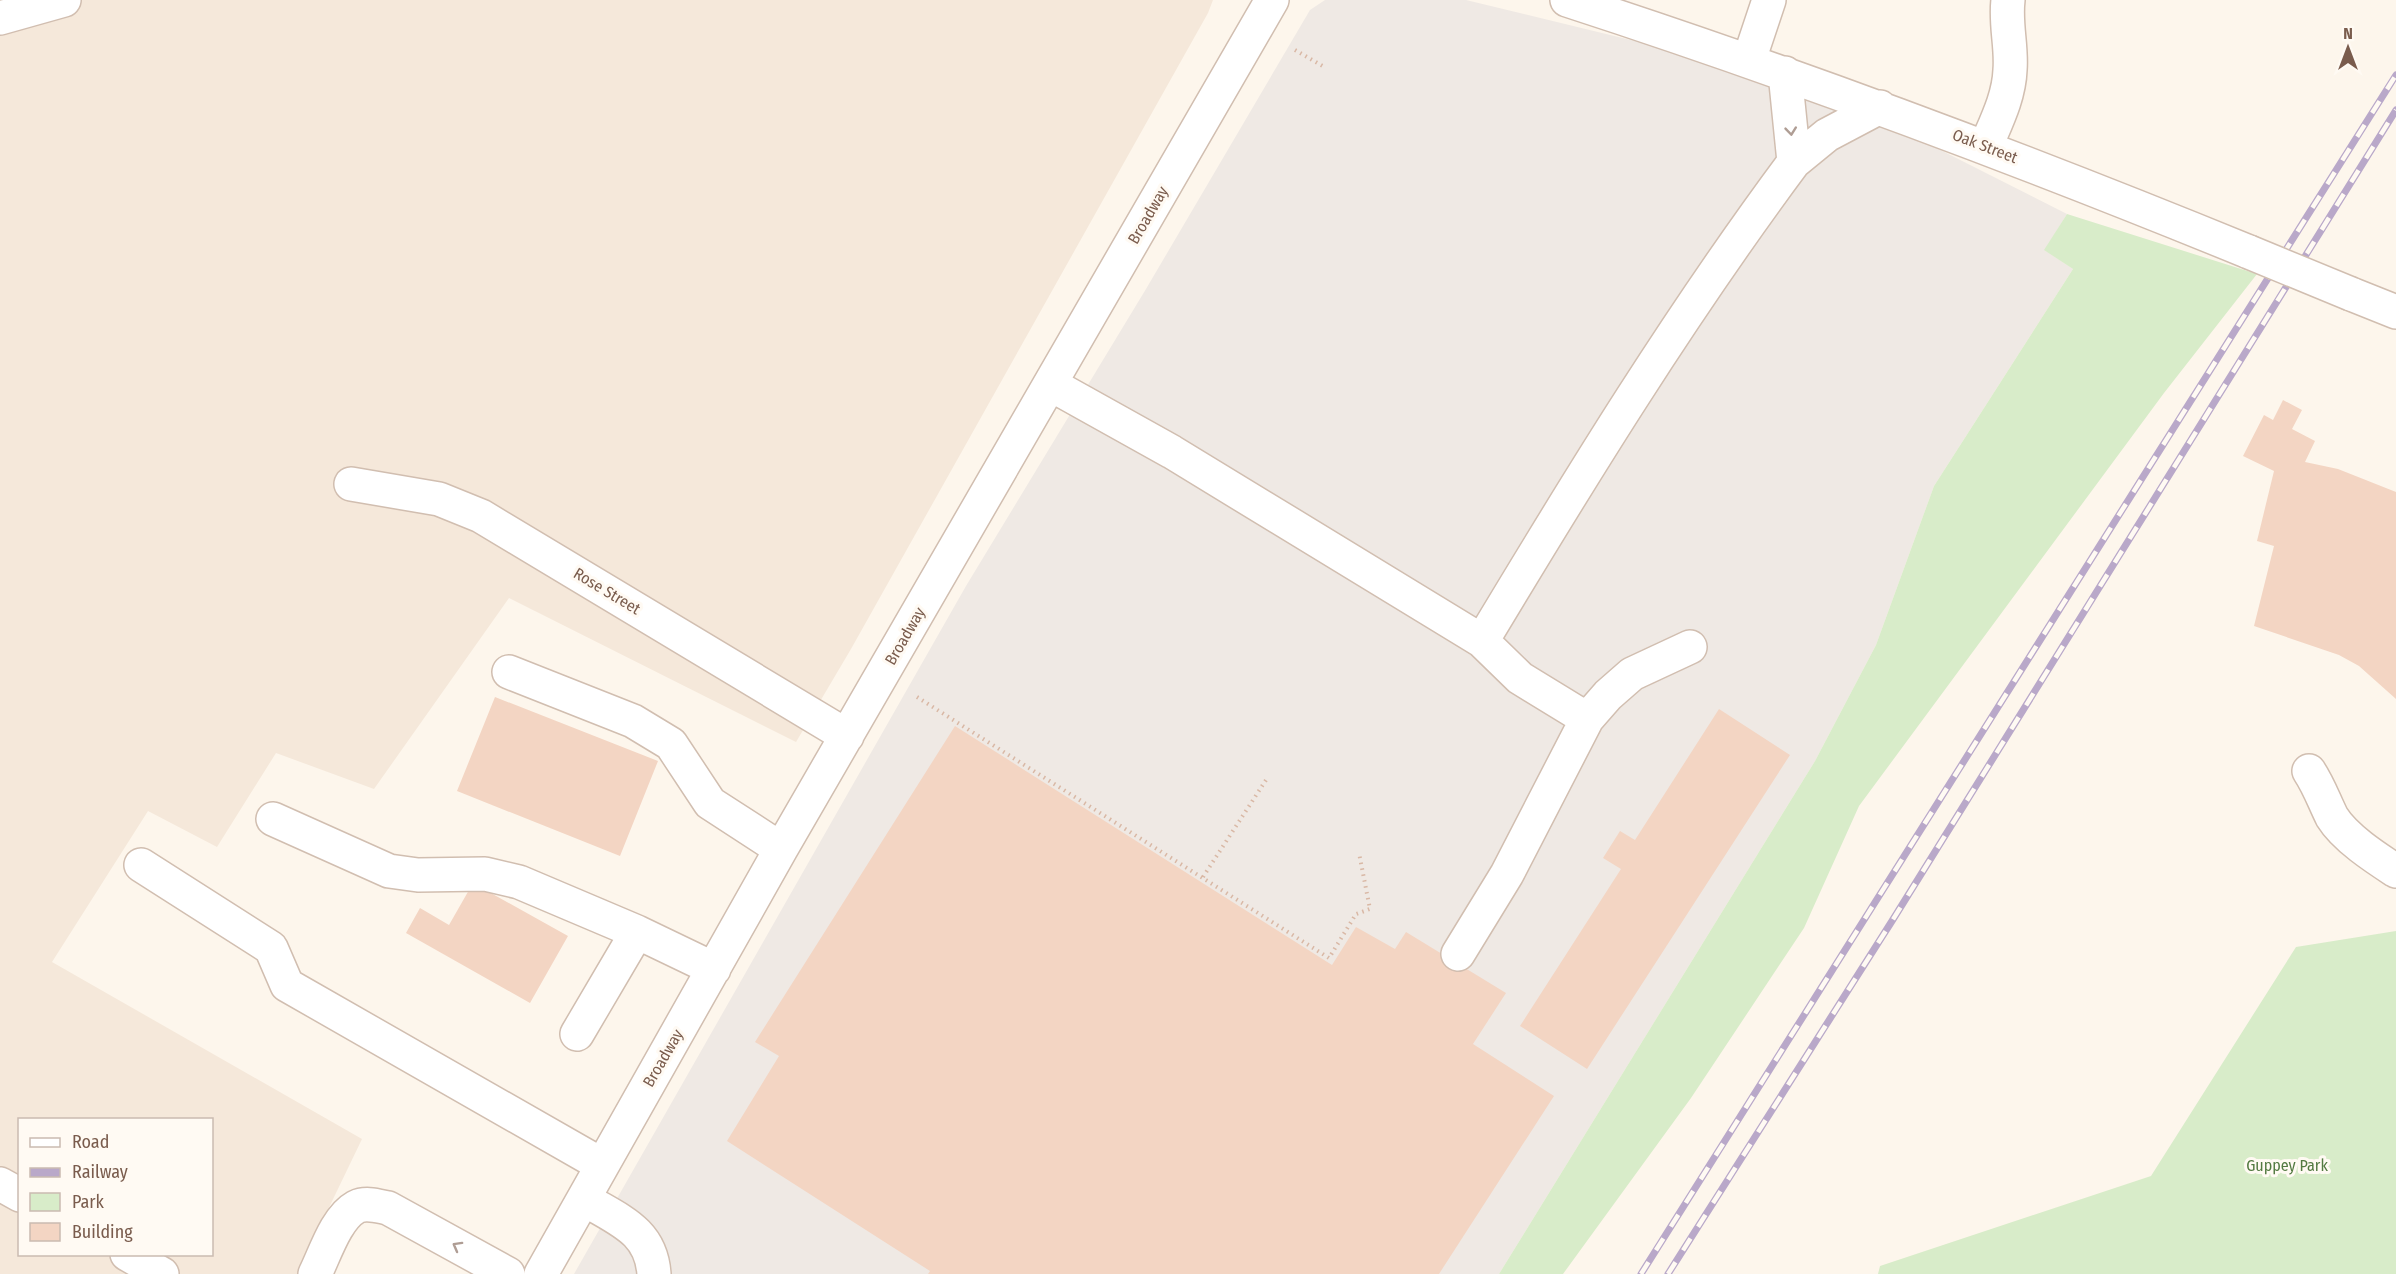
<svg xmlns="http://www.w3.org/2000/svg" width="2396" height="1274" font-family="'Fira Sans Condensed',sans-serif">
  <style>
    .residential { fill: #f5e8da; fill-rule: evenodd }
    .industrial { fill: #efe9e4 }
    .green { fill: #d8ecc9 }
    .building { fill: #f3d5c3 }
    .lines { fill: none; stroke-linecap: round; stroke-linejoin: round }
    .minor-casing { stroke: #d1beb0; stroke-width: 36 }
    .path { stroke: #d9b8a5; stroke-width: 4; stroke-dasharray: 1.5 4.5; stroke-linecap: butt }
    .minor { stroke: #fff; stroke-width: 33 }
    .rail-casing { stroke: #b9a8c9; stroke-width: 7 }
    .rail { stroke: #fffaf3; stroke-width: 4.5; stroke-dasharray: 14; stroke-linecap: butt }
    .minor-bridge-casing { stroke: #d1beb0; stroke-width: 36; stroke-linecap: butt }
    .minor-bridge { stroke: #fff; stroke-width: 33 }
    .oneway { stroke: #af9d94 }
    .labels { text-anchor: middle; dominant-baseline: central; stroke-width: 6; stroke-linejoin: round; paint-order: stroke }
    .street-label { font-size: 16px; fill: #7a5c4d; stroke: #fffaf3 }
    .park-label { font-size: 16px; fill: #537a41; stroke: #fffaf3 }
  </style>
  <rect width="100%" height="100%" fill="#fdf6ec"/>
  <path class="residential" d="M0 0H1213L1208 13 851 649 796 742 509 598 374 789 276 753 217 847 148 811 52 962 362 1139 297 1274H0ZM20 1120H212V1254H20Z"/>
  <path class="industrial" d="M1325 0H1466L1680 52 1877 118 2067 214 2045 250 2073 269 1934 486 1876 645 1815 761 1499 1274H574L966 586 1146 289 1310 10Z"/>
  <path class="green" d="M2067 214 2257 274 2164 393 1859 806 1804 928 1691 1098 1563 1274H1499L1815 761 1876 645 1934 486 2073 269 2044 250Z
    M2396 931V1274H1878L1880 1266 2151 1176 2296 947Z"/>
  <path class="building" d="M2283 400 2302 410 2292 429 2315 441 2305 462 2338 469 2396 492V699L2359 666 2339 655 2254 626 2274 546 2257 541 2274 471 2243 456 2264 415 2273 420Z
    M495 697 658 761 620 856 457 791Z
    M1719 709 1790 755 1587 1069 1520 1026 1621 869 1603 858 1620 831 1635 840Z
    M955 726 1332 965 1356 927 1395 949 1406 932 1506 993 1473 1044 1554 1096 1439 1274H928L930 1271 727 1141 779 1056 755 1042Z
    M473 883 568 936 530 1003 406 933 420 908 449 925Z"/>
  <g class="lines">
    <defs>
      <path id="minor" d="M1567 0C1798 75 2024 160 2249 252
        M0 18 64 0
        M1749 60 1769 0
        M1785 73 1794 162 1827 135 1880 107
        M1986 146C1996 122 2009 97 2010 70 2012 47 2005 24 2008 0
        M2351 294 2396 312
        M1050 384 1172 452 1482 641C1580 478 1680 315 1794 162
        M351 484 439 499 481 516 847 736
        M1482 641 1520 678 1587 719
        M509 672 633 721 671 744 710 803 781 849
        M2309 771C2319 786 2324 801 2332 817 2345 838 2376 858 2396 871
        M273 819 389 871 418 875 485 874 519 882 637 932 714 969
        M141 865 271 948 287 985 602 1165
        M1458 954 1507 874 1587 719 1608 695 1632 674 1690 647
        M577 1034 637 932
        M0 1184 20 1195
        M584 1199C618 1220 651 1230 654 1274
        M127 1254 162 1274
        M315 1274C325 1254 336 1218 356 1207 366 1202 378 1206 388 1208L508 1274
        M541 1274 781 849 1272 0"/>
    </defs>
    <use href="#minor" class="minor-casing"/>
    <path class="path" d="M1295 50 1326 68
      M917 697 1329 958 1356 914 1370 909 1359 853
      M1203 877 1266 780"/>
    <use href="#minor" class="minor"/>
    <defs>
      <path id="rail" d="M1641 1274 2396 75
        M1668 1274 1892 921 2396 110"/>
    </defs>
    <use href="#rail" class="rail-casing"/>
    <use href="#rail" class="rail"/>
    <defs>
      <path id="minor-bridge" d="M2249 252 2351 294"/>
    </defs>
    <use href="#minor-bridge" class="minor-bridge-casing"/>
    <use href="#minor-bridge" class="minor-bridge"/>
  </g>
  <defs><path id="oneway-chevron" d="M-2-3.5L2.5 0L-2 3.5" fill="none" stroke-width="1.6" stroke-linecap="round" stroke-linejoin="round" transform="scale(1.5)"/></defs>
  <g class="oneway">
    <use href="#oneway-chevron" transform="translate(1791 131) rotate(84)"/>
    <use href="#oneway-chevron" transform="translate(457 1246) rotate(-151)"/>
  </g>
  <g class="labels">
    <g class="street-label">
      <text transform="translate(1985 146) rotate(21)">Oak Street</text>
      <text transform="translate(1148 215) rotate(-60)">Broadway</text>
      <text transform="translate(607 591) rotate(31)">Rose Street</text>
      <text transform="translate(905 636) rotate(-60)">Broadway</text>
      <text transform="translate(663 1058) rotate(-60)">Broadway</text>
    </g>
    <g class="park-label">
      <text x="2287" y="1165">Guppey Park</text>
    </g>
  </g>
  <rect x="18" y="1118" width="195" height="138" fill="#fffaf3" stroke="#cabbb1" stroke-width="1.5"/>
  <rect x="30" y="1138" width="30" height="9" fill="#ffffff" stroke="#cabbb1" stroke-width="1.5"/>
  <text x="72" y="1148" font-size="18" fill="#7a5c4d">Road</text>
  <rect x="30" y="1168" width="30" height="9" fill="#b9a8c9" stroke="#cabbb1" stroke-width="1.5"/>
  <text x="72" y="1178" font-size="18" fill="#7a5c4d">Railway</text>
  <rect x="30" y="1193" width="30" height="18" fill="#d8ecc9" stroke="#cabbb1" stroke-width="1.5"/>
  <text x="72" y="1208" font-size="18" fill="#7a5c4d">Park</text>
  <rect x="30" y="1223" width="30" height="18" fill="#f3d5c3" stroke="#cabbb1" stroke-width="1.5"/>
  <text x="72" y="1238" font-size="18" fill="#7a5c4d">Building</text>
  <g transform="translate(2348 48)" stroke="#fffaf3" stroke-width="4.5" paint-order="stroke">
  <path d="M0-4.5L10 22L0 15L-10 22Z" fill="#7a5c4d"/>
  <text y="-9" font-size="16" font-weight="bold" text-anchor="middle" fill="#7a5c4d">N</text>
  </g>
</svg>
